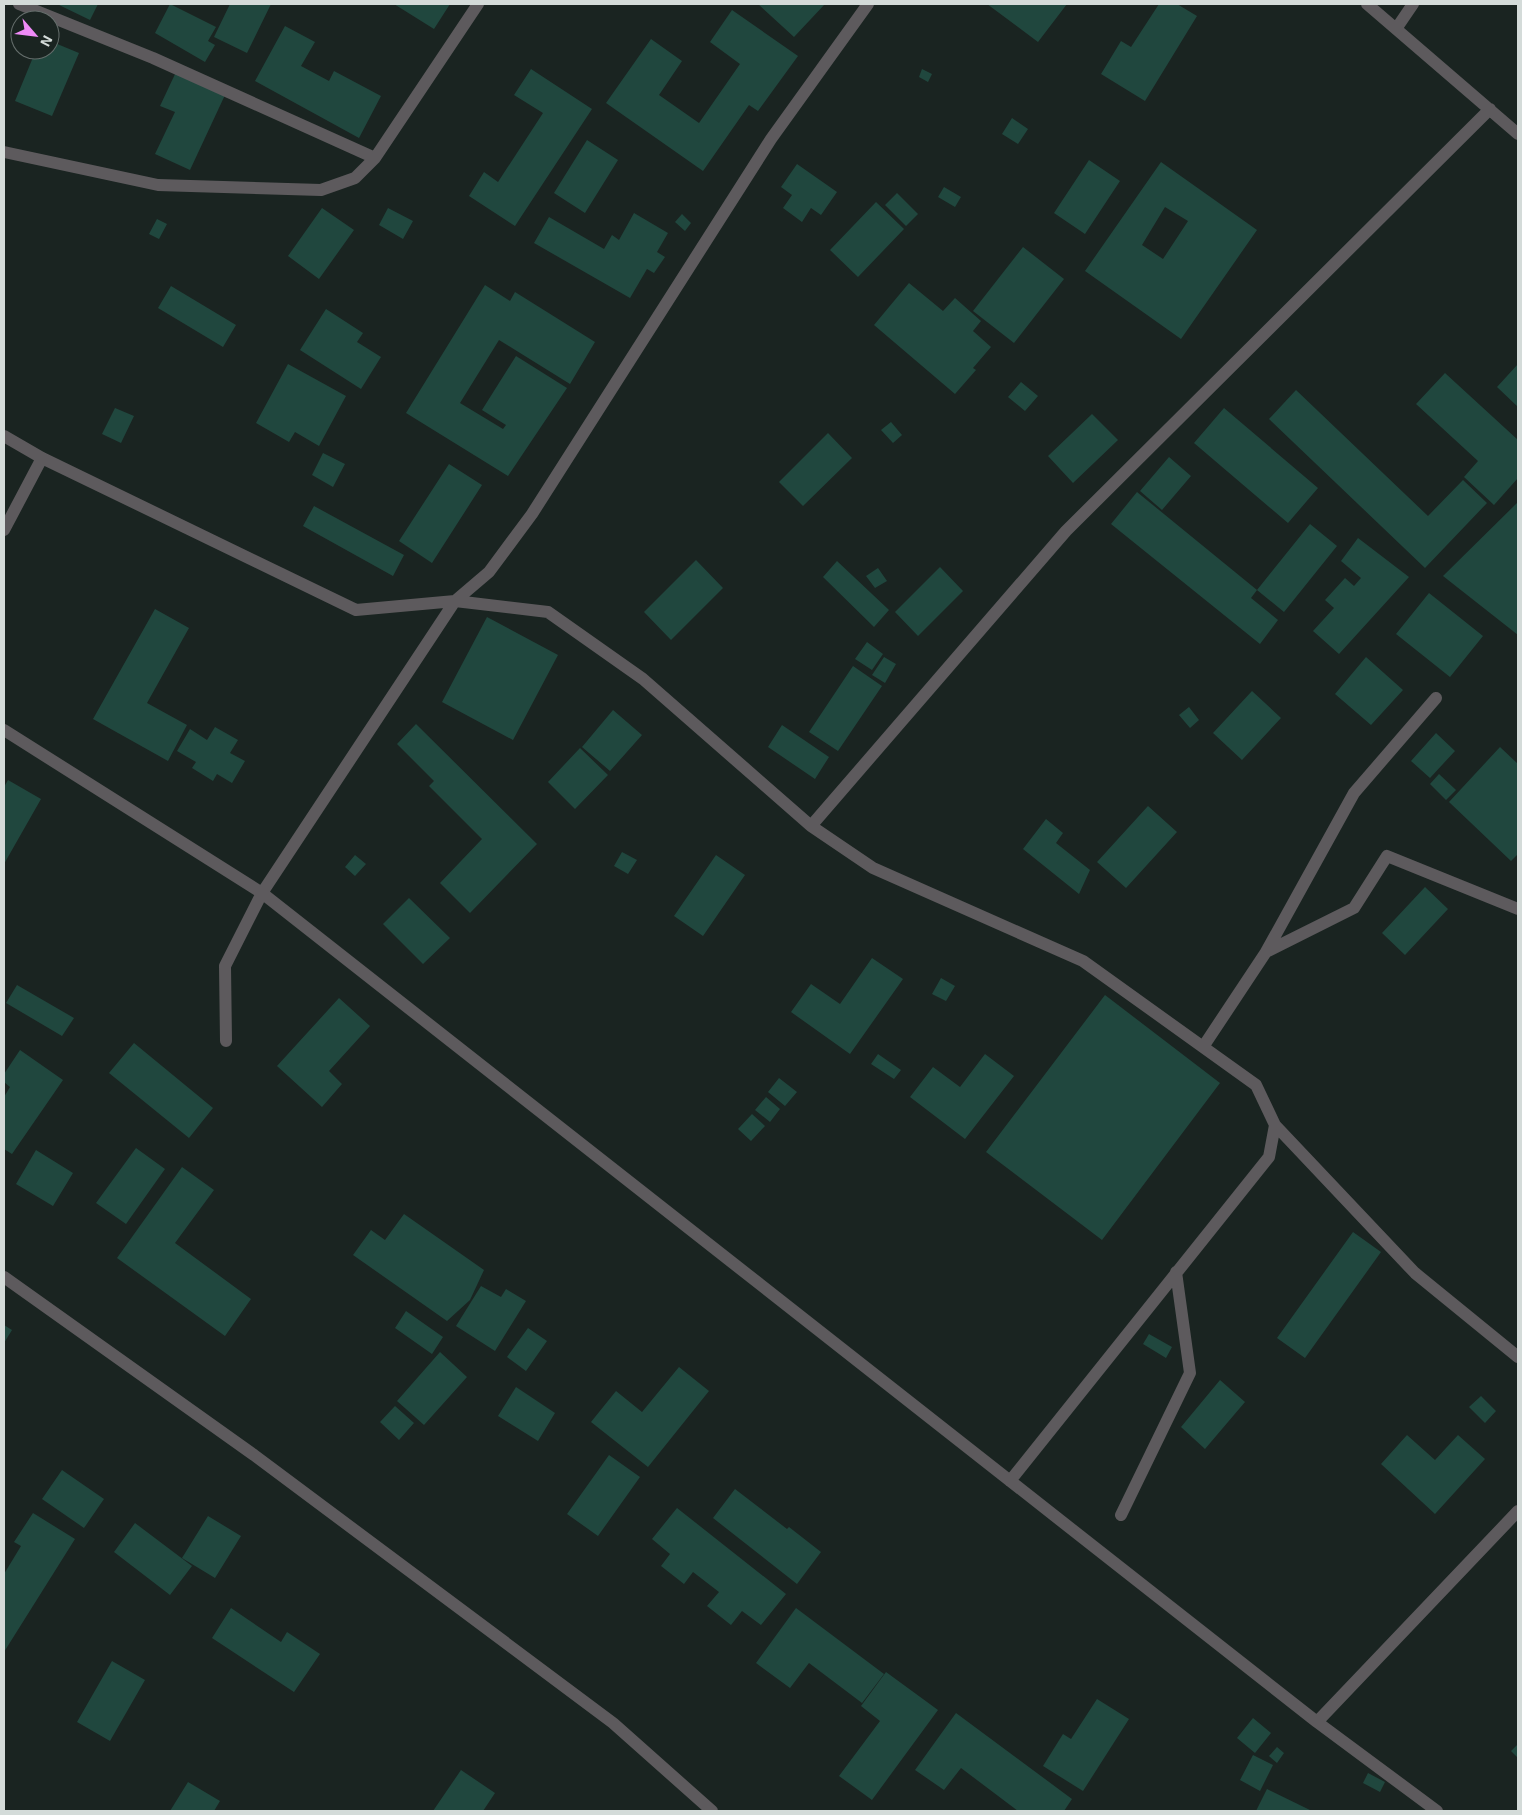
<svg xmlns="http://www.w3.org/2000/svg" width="1522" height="1815" font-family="'Exo 2',sans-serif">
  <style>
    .building { fill: #20473e; fill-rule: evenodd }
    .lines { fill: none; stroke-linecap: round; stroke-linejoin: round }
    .minor { stroke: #5d5a5d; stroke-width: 12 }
  </style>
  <rect width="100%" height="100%" fill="#1a2421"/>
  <path class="building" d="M57 4H98L90 20Z
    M170 4 216 27 208 41 215 45 205 62 155 33Z
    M230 4H271L247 53 214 37Z
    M394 4H450L434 29Z
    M758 4H825L794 37Z
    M987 4H1067L1038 42Z
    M1159 4H1177L1197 16 1145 101 1101 74 1121 41 1131 47Z
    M732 10 798 56 758 111 749 105 703 171 606 103 651 39 682 61 659 95 699 123 740 64 710 42Z
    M285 26 315 42 301 66 329 81 334 71 381 96 359 138 255 81Z
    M50 41 79 53 52 116 15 101 36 50H50Z
    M531 69 592 109 515 226 469 196 484 172 498 182 543 113 514 95Z
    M922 69 932 74 928 82 919 77Z
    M176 72 225 95 190 170 155 154 175 112 160 106Z
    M1012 118 1028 129 1018 144 1002 134Z
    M587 140 618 160 585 213 554 193Z
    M1089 160 1120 181 1085 234 1054 213Z
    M1161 162 1257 230 1181 339 1085 271ZM1165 207 1188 221 1163 259 1142 245Z
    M797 164 837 192 821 215 811 208 802 222 783 208 792 195 781 187Z
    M944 187 961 197 955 207 938 197Z
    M897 193 918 214 906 226 885 205Z
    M876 202 904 229 858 277 830 250Z
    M322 208 354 230 319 279 288 256Z
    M388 208 413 221 403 239 379 225Z
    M634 213 668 233 657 252 665 257 654 273 647 269 630 298 534 243 549 217 604 249 612 235 619 240Z
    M682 214 691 223 685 231 675 222Z
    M157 219 167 224 159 239 149 234Z
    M1023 247 1064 279 1014 343 973 311Z
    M909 283 943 311 955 298 981 321 973 331 991 347 973 368 976 370 955 394 874 325Z
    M485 285 510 301 515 292 595 342 570 384 499 340 460 403 503 429 506 425 482 410 516 356 567 388 508 476 406 413Z
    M171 286 236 325 223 347 158 308Z
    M326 309 363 333 357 342 381 357 361 389 300 350Z
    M288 364 346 396 319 446 295 432 289 442 256 423Z
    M1518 364V407L1497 387Z
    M1445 373 1518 440V478L1494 505 1464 477 1478 461 1416 404Z
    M1021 382 1038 396 1025 411 1008 397Z
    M1296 390 1428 516 1463 480 1487 503 1425 568 1269 419Z
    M115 408 134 416 121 443 102 434Z
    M1224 408 1318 488 1288 523 1194 443Z
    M1092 414 1118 440 1073 483 1048 456Z
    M891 422 902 435 893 443 881 430Z
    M828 433 852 458 803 506 779 482Z
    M323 453 345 464 333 487 312 475Z
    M1169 457 1191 476 1162 510 1140 491Z
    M449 464 482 485 432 563 399 541Z
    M1137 492 1257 590 1251 598 1278 620 1260 644 1111 524Z
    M1518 502V635L1443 576Z
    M314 506 404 555 393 576 303 526Z
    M1310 524 1337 546 1284 612 1257 590Z
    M1358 538 1409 577 1339 654 1313 631 1334 608 1325 600 1345 578 1354 586 1361 578 1341 561Z
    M696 560 723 588 671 640 644 612Z
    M837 561 889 610 874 627 823 577Z
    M940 567 963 591 918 636 895 612Z
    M878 568 887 581 875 588 866 576Z
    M1429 593 1483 636 1450 677 1396 634Z
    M155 609 189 628 147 703 187 725 168 761 93 719Z
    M487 617 558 655 513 740 442 702Z
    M867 642 883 654 872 670 855 659Z
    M884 657 896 664 885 683 872 675Z
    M1366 657 1403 690 1371 725 1335 694Z
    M853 666 882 686 838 751 809 732Z
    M1252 691 1281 718 1242 760 1213 733Z
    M1189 707 1199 720 1190 728 1179 715Z
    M613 710 642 735 610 771 582 747Z
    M416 724 537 844 470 913 440 883 482 839 429 786 434 781 397 744Z
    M782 725 829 757 815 779 768 747Z
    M215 727 238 740 230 753 245 761 232 783 217 774 213 781 192 768 196 762 177 751 190 729 207 740Z
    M1436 733 1455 751 1430 778 1411 761Z
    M1500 747 1518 764V854L1511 861 1449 802Z
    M580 748 608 775 575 809 548 782Z
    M1439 774 1456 790 1446 800 1430 784Z
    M8 780 41 799 4 864V787Z
    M1148 806 1177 832 1126 888 1097 862Z
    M1046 819 1063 833 1056 843 1090 870 1079 894 1023 849Z
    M622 852 637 860 628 874 614 866Z
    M355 855 366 864 355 876 345 867Z
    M716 855 745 875 703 936 674 916Z
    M1425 887 1448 909 1405 955 1382 933Z
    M409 898 450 938 423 964 383 924Z
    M872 958 903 979 850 1054 791 1012 811 984 840 1004Z
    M941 978 955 986 946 1001 932 994Z
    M17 985 74 1018 62 1036 6 1003Z
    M1105 995 1220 1083 1102 1240 986 1152Z
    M339 998 370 1026 329 1071 342 1084 322 1107 277 1066Z
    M134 1043 213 1108 189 1138 109 1073Z
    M20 1050 63 1080 12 1154 4 1149V1097L10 1087 4 1082V1074Z
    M878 1054 901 1070 894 1079 871 1064Z
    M985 1054 1014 1076 965 1139 910 1097 933 1067 960 1087Z
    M779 1078 797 1092 785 1106 768 1092Z
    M766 1097 780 1109 770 1122 755 1110Z
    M752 1114 765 1126 751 1141 738 1129Z
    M136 1148 165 1169 126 1224 96 1203Z
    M36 1150 73 1173 53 1206 16 1184Z
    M182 1167 214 1190 175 1243 251 1299 225 1336 117 1258Z
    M404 1214 484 1270 470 1300 447 1321 353 1255 371 1230 385 1240Z
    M1353 1232 1381 1252 1305 1358 1277 1338Z
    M481 1286 501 1297 506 1289 526 1301 495 1351 456 1326Z
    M406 1311 443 1337 432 1354 395 1328Z
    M4 1325 12 1330 4 1343Z
    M528 1328 547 1341 526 1371 507 1357Z
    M1149 1334 1172 1347 1166 1358 1143 1344Z
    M440 1352 467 1377 424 1425 397 1401Z
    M679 1367 709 1391 648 1467 591 1422 616 1391 642 1412Z
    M1220 1380 1245 1402 1205 1449 1181 1427Z
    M516 1387 555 1413 538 1441 498 1416Z
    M1481 1396 1496 1411 1485 1423 1469 1407Z
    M395 1406 414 1423 399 1440 380 1422Z
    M1407 1435 1435 1460 1458 1435 1485 1459 1435 1514 1381 1464Z
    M609 1455 640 1477 598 1536 567 1514Z
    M62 1470 104 1499 84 1528 42 1499Z
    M735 1489 787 1529 789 1527 821 1552 797 1584 713 1518Z
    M677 1508 786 1594 761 1625 742 1611 731 1625 707 1606 719 1592 693 1572 684 1584 661 1566 670 1554 652 1539Z
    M33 1513 75 1539 4 1652V1574L21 1546 14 1542Z
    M208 1516 241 1536 215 1578 182 1558Z
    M135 1523 192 1566 170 1595 114 1552Z
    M231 1608 281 1642 287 1632 320 1654 294 1692 212 1638Z
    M796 1608 884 1674 862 1703 809 1663 790 1688 756 1663Z
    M112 1661 145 1680 110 1741 77 1722Z
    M886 1672 938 1710 872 1800 839 1776 880 1721 861 1706Z
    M1097 1699 1129 1719 1083 1791 1043 1766 1063 1734 1071 1739Z
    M956 1713 1072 1799 1064 1811H1018L961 1768 944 1790 915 1770Z
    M1253 1718 1271 1733 1255 1753 1237 1738Z
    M1518 1744V1758L1511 1751Z
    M1277 1747 1284 1753 1277 1763 1269 1756Z
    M1253 1755 1273 1765 1260 1791 1240 1780Z
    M461 1770 495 1793 483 1811H433Z
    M1368 1773 1385 1782 1380 1792 1363 1783Z
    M188 1782 220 1801 214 1811H170Z
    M1267 1789 1312 1811H1256Z"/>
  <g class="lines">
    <path class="minor" d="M19 4 153 58 375 158
      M1367 4 1518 134
      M1396 29 1413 4
      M4 152 158 185 321 190 355 178 375 158 478 4
      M4 436 42 458 356 610 455 601 489 572 532 514 771 139 868 4
      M4 530 42 458
      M4 730 262 893 1317 1722 1437 1811
      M811 826 1066 531 1490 109
      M1266 952 1354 793 1436 698
      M226 1041 225 966 262 893 455 601 548 612 643 679 811 826 873 868 1083 961 1256 1085 1275 1125 1269 1157 1010 1481
      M1203 1047 1266 952 1354 908 1387 856 1518 909
      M1275 1125 1415 1273 1518 1357
      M4 1277 254 1455 613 1723 712 1811
      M1121 1515 1190 1373 1176 1272
      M1317 1722 1518 1511"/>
  </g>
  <rect width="1522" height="1815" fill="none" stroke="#d4dbd9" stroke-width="10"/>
  <g transform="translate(35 35) rotate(118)"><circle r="24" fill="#1a2421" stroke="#646d6b"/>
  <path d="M0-4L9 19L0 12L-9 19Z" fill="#ef8bf7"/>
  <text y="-8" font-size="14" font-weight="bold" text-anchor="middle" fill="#d4dbd9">N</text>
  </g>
</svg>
